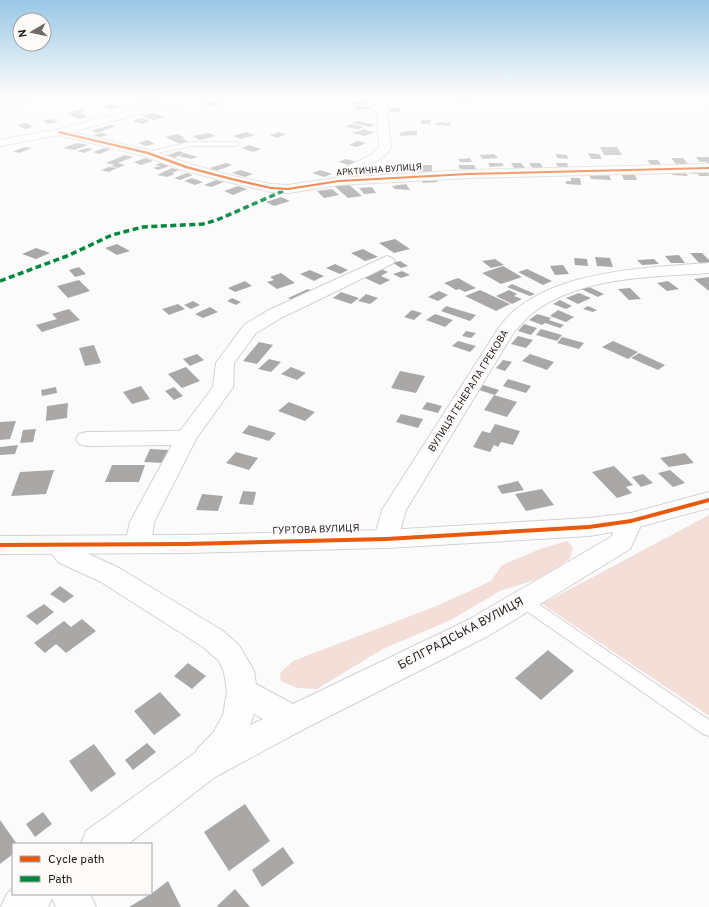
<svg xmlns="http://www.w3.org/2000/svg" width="709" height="907" font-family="Overpass,sans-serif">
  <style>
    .green { fill: #f4dfd8 }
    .building { fill: #aaa8a7 }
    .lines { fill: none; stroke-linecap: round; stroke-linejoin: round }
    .service-casing { stroke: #d4d1d1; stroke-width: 2 }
    .minor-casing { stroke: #d4d1d1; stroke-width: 2 }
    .tertiary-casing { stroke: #d4d1d1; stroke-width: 2 }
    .service { fill: #fffefe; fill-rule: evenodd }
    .minor { fill: #fffefe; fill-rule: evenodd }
    .tertiary { fill: #fffefe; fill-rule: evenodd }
    .quiet { stroke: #00873e; stroke-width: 3.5; stroke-dasharray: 6 3.5; stroke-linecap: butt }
    .cycleway-casing { stroke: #fdfbfa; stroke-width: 2 }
    .cycleway { fill: #e8590c; fill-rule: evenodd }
    .labels { text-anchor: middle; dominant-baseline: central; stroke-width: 4; stroke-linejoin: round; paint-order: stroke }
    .far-street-label { font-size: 9px; fill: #201c1b; stroke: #fdfbfa }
    .street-label { font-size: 10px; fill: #201c1b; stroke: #fdfbfa }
    .near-street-label { font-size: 12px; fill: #201c1b; stroke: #fdfbfa }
  </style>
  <rect width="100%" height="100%" fill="#fcfbfb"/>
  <path class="green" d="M0 97H74L31 104 0 107Z
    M709 515V716L542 604Z
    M567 541 573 547 570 558 547 576 500 591 451 620 383 649 317 689 297 688 281 681 280 673 293 661 439 605 491 581 502 565 540 549Z"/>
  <path class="building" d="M457 97H469L471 100 458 101Z
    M146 98 155 101 149 103 139 100Z
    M213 101 222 104 211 107 202 104Z
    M354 101 367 102 365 105 352 104Z
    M111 104 119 107 110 109 102 106Z
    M356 106 371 107 369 109 354 110Z
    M390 108H399L400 112H390Z
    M81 109 85 111 79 112 88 117 78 119 67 113Z
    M153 113 165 117 154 120 142 116Z
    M141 118 150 121 142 124 133 121Z
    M53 119 57 122 47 124 43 120Z
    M421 120H431L430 124H421Z
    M358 121 376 125 370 127 352 123Z
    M437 122 451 123 450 126 436 125Z
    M27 123 33 127 25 129 17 125Z
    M351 124 364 127 358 129 346 127Z
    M110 125 116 126 97 133 91 131Z
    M363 129 374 132 365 136 349 132H357Z
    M405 131H417V135L400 136 401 132H405Z
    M246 132 255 135 241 139 233 136Z
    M279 132 286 134 277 138 270 135Z
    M103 133 109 135 100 137 93 135Z
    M209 133 216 136 200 140 193 136Z
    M178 134 185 138 179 140 183 139 188 142 180 144 165 137Z
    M148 140 155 144 145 146 138 143Z
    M358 141 366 143 357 147 349 145Z
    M77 143 88 145 74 150 63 148Z
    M249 145 261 149 253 152 242 148Z
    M26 147 32 148 19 153 13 151Z
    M600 147H617L622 155H604Z
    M87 148 93 149 84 153 77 151Z
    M104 148 111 149 100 154 93 152Z
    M179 151 184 153 172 159 165 156Z
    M185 153 197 157 191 159 179 156Z
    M588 153 599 154 602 159H591Z
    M494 154 498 158 483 159 479 155Z
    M556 154 567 155 568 159 557 158Z
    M125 155 133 157 118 163 125 165 118 168 111 166 115 165 106 163Z
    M696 157H709V164L706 162H700Z
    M146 158 153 161 141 165 134 162Z
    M470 158 472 162H460L458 159Z
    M671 158H683L688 164H676Z
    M346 159 357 162 349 165 338 162Z
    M647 160H658L662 166H652Z
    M163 162 172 165 158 170 153 168 160 166 155 165Z
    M226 163 232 165 216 171 210 168Z
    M488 163H502L504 166 490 167Z
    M511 163H521L525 168H514Z
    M529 163H540L544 169H533Z
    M556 163H567L569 168 558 167Z
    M420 165H432V172H420Z
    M458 165H474L476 169H460Z
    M371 166H382V171H370Z
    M109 167 117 168 109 172 101 170Z
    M172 168 179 170 172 173 175 174 167 177 157 175Z
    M240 170 253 174 245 177 232 173Z
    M320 170 332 174 324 177 312 173Z
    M670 171H684L688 176 673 175Z
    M690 171H708L709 176H699L698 174H693Z
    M187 173 193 175 180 180 174 178Z
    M589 174H609L611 180 591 179Z
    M622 175H635L637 180H624Z
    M192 178 203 182 195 185 184 181Z
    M571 178H580L581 185 566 184V181H571Z
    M421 179H435L438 182 423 183Z
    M216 180 224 182 211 187 204 185Z
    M346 182 362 196 348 198 332 184Z
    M406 184 410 190 395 189 392 186Z
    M238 186 247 189 233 195 224 191Z
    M372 187 376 193 364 194 359 188Z
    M332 189 339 195 324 198 317 191Z
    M281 197 290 201 274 206 266 202Z
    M395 239 410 249 394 253 379 243Z
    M117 244 130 251 117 255 105 248Z
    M36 248 50 253 36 259 22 254Z
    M363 249 378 257 365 261 351 253Z
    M690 253H702L709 260V265H701Z
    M679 255 685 263H671L665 256Z
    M595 257 610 258 613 267 597 266Z
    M574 258 587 259 588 266 575 265Z
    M495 259 504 265 491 268 482 261Z
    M654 259 659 264 642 265 637 260Z
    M400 261 408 266 401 268 393 263Z
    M335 264 348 270 340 274 326 268Z
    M563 265 569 274 555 275 550 266Z
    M503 266 522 277 501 284 482 273Z
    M79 267 86 274 75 277 69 270Z
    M381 269 388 272 381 276 390 280 380 285 363 277Z
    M527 269 552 281 543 285 518 272Z
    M310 270 324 276 314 281 300 274Z
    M402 271 410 275 401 278 393 274Z
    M281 273 295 283 277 289 267 282 274 280 270 277Z
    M709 277V291L694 279Z
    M458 278 476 288 465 292 459 289 456 290 444 283Z
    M79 280 90 291 68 298 57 286Z
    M245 281 252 286 235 292 228 288Z
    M668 281 679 289 667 291 657 283Z
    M512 284 535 294 530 296 507 287Z
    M587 286 604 294 598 297 581 289Z
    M630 288 641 299 629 300 618 289Z
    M308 289 316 293 297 302 288 298Z
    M480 290 510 304 496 311 465 296Z
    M509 290 517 294 514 296 522 299 512 304 496 296Z
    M439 291 448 295 438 301 428 297Z
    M341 292 359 298 351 304 333 298Z
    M579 293 591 298 578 304 566 298Z
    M366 294 378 298 370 304 358 301Z
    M232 298 241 302 236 305 227 301Z
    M560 300 572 306 566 309 553 304Z
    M193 301 200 305 191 309 184 305Z
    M178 304 185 309 169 315 162 309Z
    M446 306 476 315 470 321 441 311Z
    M588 306 597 310 593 312 583 309Z
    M210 307 218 312 203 318 195 314Z
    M69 309 80 320 42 332 36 325 57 319 52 314Z
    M412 310 422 313 414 320 404 317Z
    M558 310 574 317 566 322 550 316Z
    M435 314 453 320 445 327 426 320Z
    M537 314 551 318 549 320 564 325 560 328 545 323 542 325 529 320Z
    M524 324 537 328 531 335 518 331Z
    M541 329 562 335 557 341 536 335Z
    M466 331 476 333 471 338 462 336Z
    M518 336 533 340 526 348 511 344Z
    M562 337 584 343 579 349 557 343Z
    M458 341 476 346 470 352 452 346Z
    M613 341 638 352 628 359 602 347Z
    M259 342 273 345 257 364 243 361Z
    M94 345 101 363 85 366 79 348Z
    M639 353 665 365 658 370 631 358Z
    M197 354 204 360 190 366 183 359Z
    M530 354 554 362 547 370 522 361Z
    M269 359 281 362 271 372 258 369Z
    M503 360 512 362 505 371 496 368Z
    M186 367 200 381 182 388 168 374Z
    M291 367 306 373 297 380 281 374Z
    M400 371 425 376 416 393 391 388Z
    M508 379 531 386 526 393 503 386Z
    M483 385 499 390 495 395 479 390Z
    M141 386 150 399 132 404 123 392Z
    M56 387 57 393 42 396 41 390Z
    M174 387 183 396 174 400 165 391Z
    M494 395 517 402 507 417 484 410Z
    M289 402 315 412 305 421 278 411Z
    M427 402 442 406 438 413 422 409Z
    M68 403 67 418 46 421 47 406Z
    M401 414 423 419 418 428 396 422Z
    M16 421 10 439 0 440V422Z
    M495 424 520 431 513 445 501 442 498 447 494 445 490 452 473 447 482 431 490 433Z
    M249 425 276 433 269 441 242 433Z
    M36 429 33 442 20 443 23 430Z
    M18 445 15 454 0 455V447Z
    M150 449 169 450 163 463 144 462Z
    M236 452 258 458 249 470 226 463Z
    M685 453 694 463 669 467 660 458Z
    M112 465H145L139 482H105Z
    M614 466 633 485 626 487 632 493 617 498 592 472Z
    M54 470 46 494 11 496 20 472Z
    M670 470 685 483 673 487 658 473Z
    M643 474 653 483 641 487 632 477Z
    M518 481 524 490 502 494 497 486Z
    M542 489 554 505 526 511 515 494Z
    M243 491 256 492 253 505 239 504Z
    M202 494 223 496 218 511 196 510Z
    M60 586 74 596 64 603 50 594Z
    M44 604 54 612 37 625 26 616Z
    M82 619 96 631 66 653 56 644 45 653 34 643 64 621 71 627Z
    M548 650 574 671 541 700 515 678Z
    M188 663 206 676 192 689 174 676Z
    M160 692 181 715 154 735 134 711Z
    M147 743 156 752 133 770 125 760Z
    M94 744 116 774 91 792 69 761Z
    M245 804 270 841 229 871 204 832Z
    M43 812 52 824 35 837 26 824Z
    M0 820 17 844H13V854L0 864Z
    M283 847 294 863 262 887 252 870Z
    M168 881 181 907H129L151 894Z
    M235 889 250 907H218L217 906Z"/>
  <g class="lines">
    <defs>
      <path id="service" d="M190 142H237L240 144 237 146H190L148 155 145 153Z
        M523 596 528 597 709 720V736L703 734 518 605 516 601 518 597Z"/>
      <path id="minor" d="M376 97H386L391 148C379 165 363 164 350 177L468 170 709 164V172L468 178 339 185 288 193 271 192 228 182 182 170 144 156 55 134 53 132 59 129 152 151 190 164 233 176 271 184 288 185 335 178 346 167 371 155 379 147Z
        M387 256 392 258 395 261 392 264 281 318 256 333 234 363 233 387 196 439 154 522 151 544 147 550 138 553 129 550 125 544 130 522 172 445 87 446 79 444 76 439 79 434 87 432 180 431 213 387 216 363 244 325 269 310Z
        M709 263V273C650 277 580 276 531 314 525 319 520 326 514 332L406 510 398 539 395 545 386 548 377 545 374 539 382 510 498 329C539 270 644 268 709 263Z
        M631 513 640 515 643 521 630 549 488 636 304 729 215 777 128 844H81L86 831 195 753 198 748 213 733 223 715 227 692 224 672 219 661 203 647 101 582 58 562 46 545 50 539 59 536 68 539 76 548 119 568 223 631 239 645 254 671 256 684 293 704 468 620 611 537 622 515ZM254 714 263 719 250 725Z
        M13 888V894H90L96 907H56L52 898 48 907H1L7 894Z"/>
      <path id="tertiary" d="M182 97H199L197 99 59 135 0 146V140L59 129Z
        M709 492V508L631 529 589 536 386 548 186 553 0 554V536L186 535 386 530 589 518 631 513Z"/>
    </defs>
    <use href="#service" class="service-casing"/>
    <use href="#minor" class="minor-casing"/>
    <use href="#tertiary" class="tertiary-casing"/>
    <use href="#service" class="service"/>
    <use href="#minor" class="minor"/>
    <use href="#tertiary" class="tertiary"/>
    <path class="quiet" d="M0 281 67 256 112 235 143 227 203 224 217 220 283 191"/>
    <defs>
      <path id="cycleway" d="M59 131 149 152 187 166 232 178 271 187 288 188 339 180 468 173 709 167V169L468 175 339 182 288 190 271 189 231 180 185 168 147 154 58 133Z
        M709 498V502L631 523 589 529 386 541 186 546 0 547V543L186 542 386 537 589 525 631 519Z"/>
    </defs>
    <use href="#cycleway" class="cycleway-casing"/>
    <use href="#cycleway" class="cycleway"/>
  </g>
  <linearGradient id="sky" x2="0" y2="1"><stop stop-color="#98c7e5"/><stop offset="0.43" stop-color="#fefdfd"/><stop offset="1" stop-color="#fefdfd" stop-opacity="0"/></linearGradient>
  <rect width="709" height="224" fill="url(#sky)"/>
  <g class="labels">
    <g class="far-street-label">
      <text transform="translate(379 170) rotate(-4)">АРКТИЧНА ВУЛИЦЯ</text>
    </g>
    <g class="street-label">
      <text transform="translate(469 391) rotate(-58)">ВУЛИЦЯ ГЕНЕРАЛА ГРЕКОВА</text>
      <text transform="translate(316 530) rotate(-2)">ГУРТОВА ВУЛИЦЯ</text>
    </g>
    <g class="near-street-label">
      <text transform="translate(461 634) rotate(-28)">БЄЛГРАДСЬКА ВУЛИЦЯ</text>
    </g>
  </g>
  <rect x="12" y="843" width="140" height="52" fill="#fdfbfa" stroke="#a5a2a1"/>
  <rect x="20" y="856" width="20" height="6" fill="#e8590c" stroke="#a5a2a1"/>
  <text x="48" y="863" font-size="12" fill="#201c1b">Cycle path</text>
  <rect x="20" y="876" width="20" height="6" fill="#00873e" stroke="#a5a2a1"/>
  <text x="48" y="883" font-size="12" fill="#201c1b">Path</text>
  <g transform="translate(32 32) rotate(261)"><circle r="19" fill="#fdfbfa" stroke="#a5a2a1"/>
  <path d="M0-3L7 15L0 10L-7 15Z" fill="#6d6a69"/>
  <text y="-6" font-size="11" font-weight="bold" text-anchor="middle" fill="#201c1b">N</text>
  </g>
</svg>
